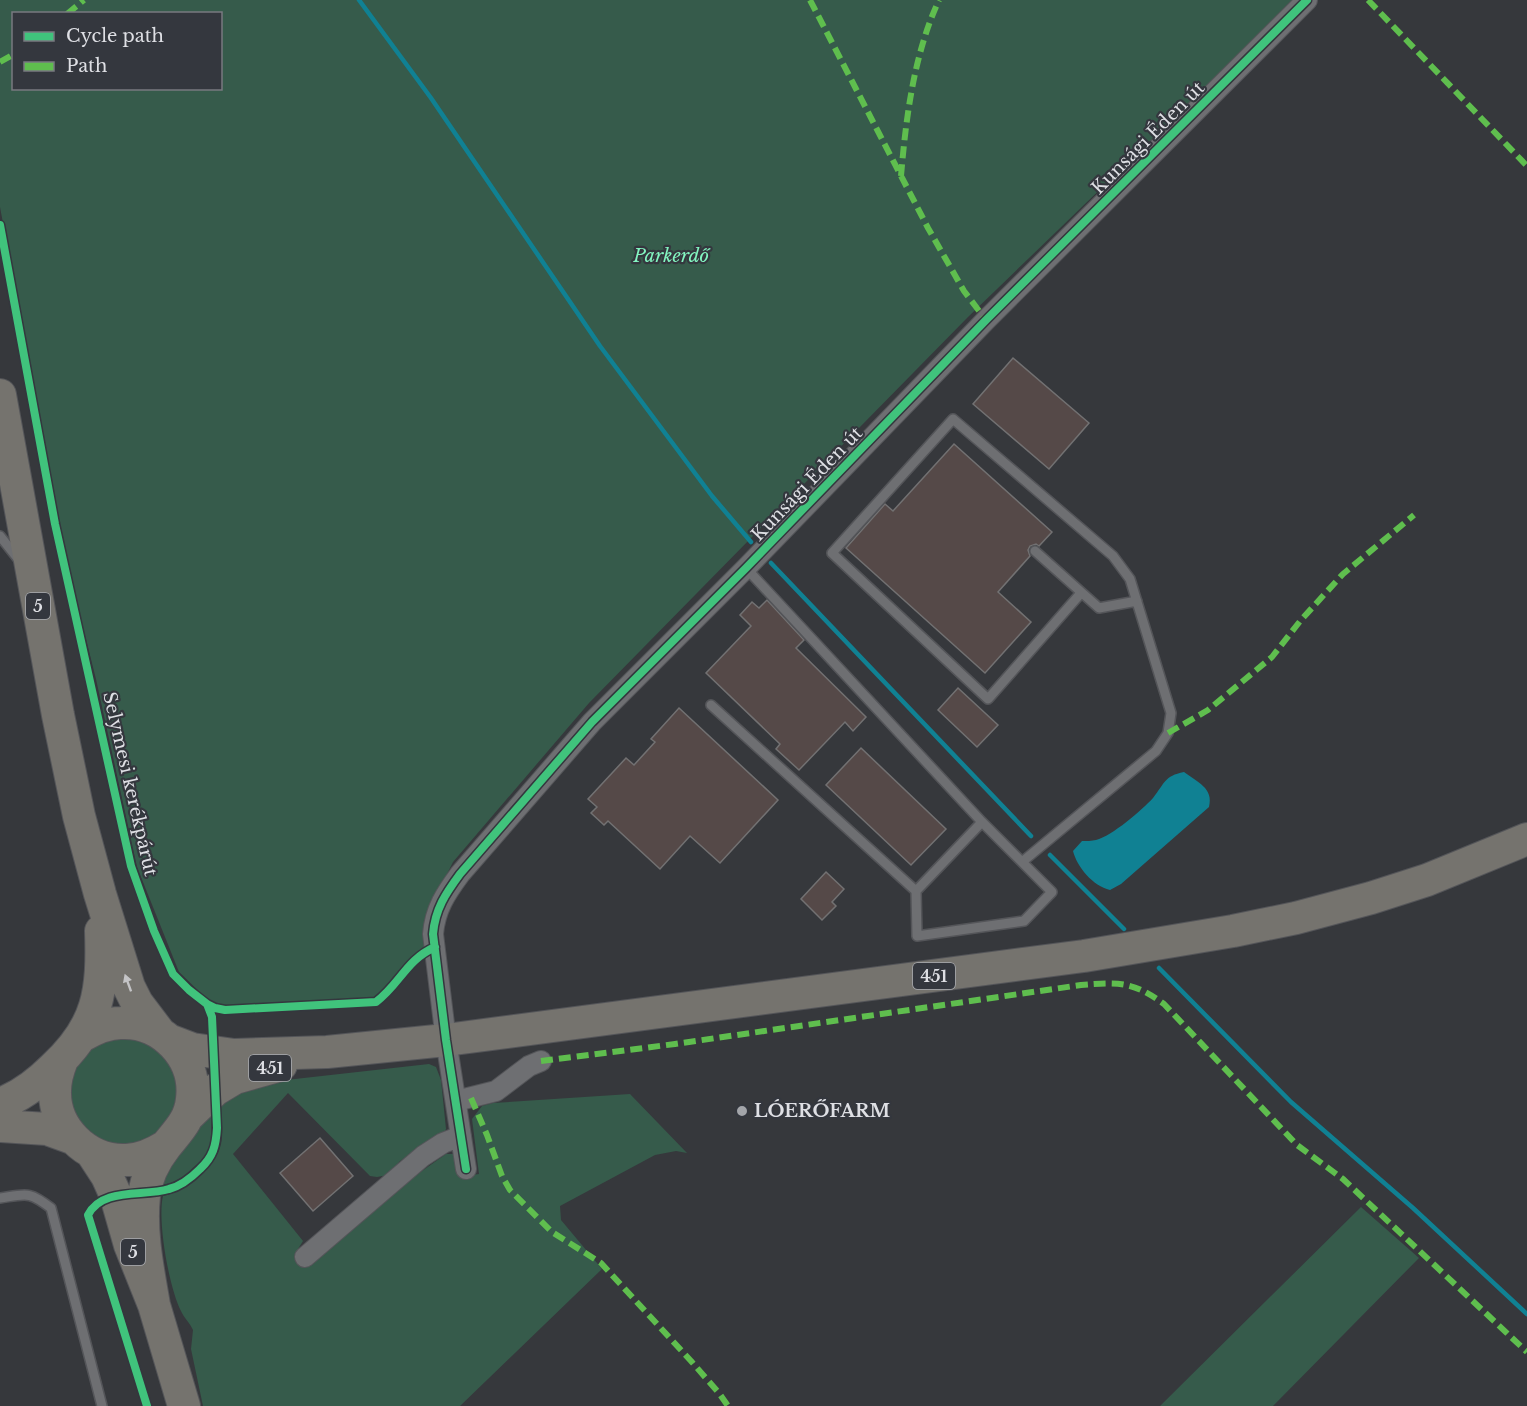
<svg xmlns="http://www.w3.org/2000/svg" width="1527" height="1406" font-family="'Libre Baskerville',serif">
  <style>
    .green { fill: #365b4b; fill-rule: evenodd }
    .water { fill: #108193 }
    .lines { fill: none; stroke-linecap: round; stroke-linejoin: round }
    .stream { stroke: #108193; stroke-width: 4.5 }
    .building { fill: #554948; stroke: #727172; stroke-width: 1.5 }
    .service-casing { stroke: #545559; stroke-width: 12 }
    .minor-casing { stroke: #545559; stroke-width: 22 }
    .primary-casing { stroke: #545559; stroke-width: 34 }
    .service { stroke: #6e6f72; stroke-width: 9 }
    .minor { stroke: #6e6f72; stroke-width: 20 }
    .primary { stroke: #75736e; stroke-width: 32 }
    .quiet { stroke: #5fbe4e; stroke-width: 6; stroke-dasharray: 12 6; stroke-linecap: butt }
    .cycleway-casing { stroke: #34373e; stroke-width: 11 }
    .cycleway { stroke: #40c37c; stroke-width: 8 }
    .oneway { fill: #c4c4c6 }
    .poi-dot { fill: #a3a5a9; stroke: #34373e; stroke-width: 2 }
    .labels { text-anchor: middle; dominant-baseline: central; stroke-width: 4.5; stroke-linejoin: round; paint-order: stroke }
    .shield { fill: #34373e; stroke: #abadb2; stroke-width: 1.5 }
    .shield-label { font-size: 16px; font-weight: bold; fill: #dedfe4 }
    .street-label { font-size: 18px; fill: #dedfe4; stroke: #34373e }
    .park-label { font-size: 18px; font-style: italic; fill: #83f6c1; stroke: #34373e }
    .poi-label { font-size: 18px; font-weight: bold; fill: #dedfe4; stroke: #34373e; text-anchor: start }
  </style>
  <rect width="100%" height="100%" fill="#36383c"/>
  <path class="green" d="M0 0H1296L968 317 589 703 453 862 438 892 428 945C407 959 395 983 374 998L220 1007 211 1003 179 972 137 867 96 679 74 592 50 476 0 207ZM14 14H220V88H14Z
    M151 1031 191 1099 137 1157 68 1128 62 1117 78 1043Z
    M429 1064 436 1067 441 1080 446 1129 442 1136 400 1161 388 1175 377 1177 370 1176 288 1093 233 1154 303 1241 298 1249V1262L305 1267 313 1263 364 1220 398 1188 446 1154H455L459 1177 479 1174 472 1119 482 1106 493 1103 630 1094 687 1153 676 1151 655 1155 560 1206 561 1220 602 1269 460 1406H203L191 1349 193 1330C190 1323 184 1318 181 1311 169 1288 157 1220 163 1196 176 1193 186 1188 196 1179 228 1152 223 1138 220 1099L277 1081Z
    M212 1101 211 1142 205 1157 183 1177 171 1183 161 1185 164 1173Z
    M1361 1207 1419 1258 1273 1406H1160Z"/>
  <path class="water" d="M1184 772C1197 782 1214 788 1209 807L1121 884 1110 890C1093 886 1077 867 1073 851L1082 841C1086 841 1092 841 1096 840 1112 836 1142 810 1153 798 1165 783 1164 776 1184 772Z"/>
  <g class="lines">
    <path class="stream" d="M359 0 431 98 600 346 712 496 751 542
      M771 563 1031 836
      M1050 855 1124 929
      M1159 968 1291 1102 1413 1208 1527 1314"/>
  </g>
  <path class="building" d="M1013 358 1089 423 1049 469 973 404Z
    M954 444 1052 532 1039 546 1036 544 1030 546 1028 550 1030 556 998 592 1031 622 985 673 846 548 885 504 893 511Z
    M767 600 804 640 796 648 866 717 853 731 845 722 799 770 776 749 780 744 706 673 751 626 740 615 752 602 759 608Z
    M958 688 998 725 977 747 938 710Z
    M679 708 778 800 720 863 690 836 660 869 608 821 604 825 591 813 597 807 588 799 626 758 634 765 655 742 651 739Z
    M861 748 946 829 911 865 826 785Z
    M826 872 844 889 832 902 836 906 822 920 801 899Z
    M320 1138 353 1176 313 1211 280 1173Z"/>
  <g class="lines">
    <defs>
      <path id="service" d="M0 536 19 560
        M1035 551 1099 608 1137 601
        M746 568 982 822 1052 892 1024 921 917 936 916 891 982 822
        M711 705 916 891
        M1022 862 1156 751 1168 733 1171 713 1130 579 1113 556 953 419 832 553 988 699 1081 593
        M0 1198C27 1194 29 1191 51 1208L102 1406"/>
      <path id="minor" d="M456 1101 496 1091 529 1066 541 1061
        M466 1169 446 1040 433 934C435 909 446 893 460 874L592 722 746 568 986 320 1307 0
        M305 1257 423 1156 443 1143 461 1136"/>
      <path id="primary" d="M0 395 58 715 79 816 100 894 129 987 137 1003 159 1032
        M82 1036C94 1029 106 1023 121 1023 162 1021 197 1058 192 1099 190 1120 178 1131 166 1146 155 1160 146 1178 144 1196 140 1232 148 1270 154 1305
        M171 1041 192 1049 234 1055 327 1052 446 1040 1084 956 1233 931 1296 918 1371 898 1427 880 1527 839
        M62 1060C58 1070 55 1080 55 1091 54 1128 86 1160 123 1160 139 1161 153 1154 166 1146
        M0 1104C21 1096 37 1084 53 1068 99 1026 103 991 101 931
        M189 1115 215 1090 235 1078 281 1065
        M0 1126 47 1129 72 1138
        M92 1153 107 1176 116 1196 130 1245 154 1305 184 1406"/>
    </defs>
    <use href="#service" class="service-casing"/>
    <use href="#minor" class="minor-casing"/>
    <use href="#primary" class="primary-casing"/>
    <use href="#service" class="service"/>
    <use href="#minor" class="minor"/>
    <use href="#primary" class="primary"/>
    <path class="quiet" d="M810 0 928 228 964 291 986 320
      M1368 0 1527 166
      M67 14 84 0
      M0 62 14 54
      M901 176C906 117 914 54 939 0
      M1168 733 1208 710 1272 657 1301 620 1343 574 1414 515
      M541 1061 675 1044 1081 985C1119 982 1132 981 1164 1004L1297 1145 1343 1179 1527 1352
      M471 1098 487 1135 502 1176 510 1190 552 1232 601 1263 691 1361 719 1393 728 1406"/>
    <defs>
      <path id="cycleway" d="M0 225 55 524 131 866 154 931 173 974 189 990 207 1004 212 1017 217 1128C216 1146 213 1157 200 1169 191 1178 181 1186 169 1189 143 1197 102 1187 88 1215L147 1406
        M207 1004 215 1008 225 1010 376 1002C400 984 406 960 435 947
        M466 1169 446 1040 433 934C435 909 446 893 460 874L592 722 746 568 986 320 1307 0"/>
    </defs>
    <use href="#cycleway" class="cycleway-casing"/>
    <use href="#cycleway" class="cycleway"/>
  </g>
  <defs><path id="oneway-solid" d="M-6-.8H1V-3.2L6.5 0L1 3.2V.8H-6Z" transform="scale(1.5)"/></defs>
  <use class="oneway" href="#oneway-solid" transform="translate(128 983) rotate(-110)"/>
  <circle class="poi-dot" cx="742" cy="1111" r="6"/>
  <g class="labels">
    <g class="shield">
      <rect x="26" y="593" width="24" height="26" rx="4.5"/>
      <rect x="913" y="963" width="42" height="26" rx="4.5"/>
      <rect x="249" y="1055" width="42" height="26" rx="4.5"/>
      <rect x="121" y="1239" width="24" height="26" rx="4.5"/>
    </g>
    <g class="shield-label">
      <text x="38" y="606">5</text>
      <text x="934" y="976">451</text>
      <text x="270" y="1068">451</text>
      <text x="133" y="1252">5</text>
    </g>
    <g class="street-label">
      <text transform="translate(1148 138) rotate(-45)">Kunsági Éden út</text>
      <text transform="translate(807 484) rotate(-46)">Kunsági Éden út</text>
      <text transform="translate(130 784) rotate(77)">Selymesi kerékpárút</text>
    </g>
    <g class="park-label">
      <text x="671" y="256">Parkerdő</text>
    </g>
    <g class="poi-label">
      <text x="754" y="1111">LÓERŐFARM</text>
    </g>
  </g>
  <rect x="12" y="12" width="210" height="78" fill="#34373e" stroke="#787a80" stroke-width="1.5"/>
  <rect x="24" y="32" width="30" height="9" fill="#40c37c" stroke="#787a80" stroke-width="1.5"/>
  <text x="66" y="42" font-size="18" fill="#dedfe4">Cycle path</text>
  <rect x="24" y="62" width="30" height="9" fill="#5fbe4e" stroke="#787a80" stroke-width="1.5"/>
  <text x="66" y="72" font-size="18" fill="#dedfe4">Path</text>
</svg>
